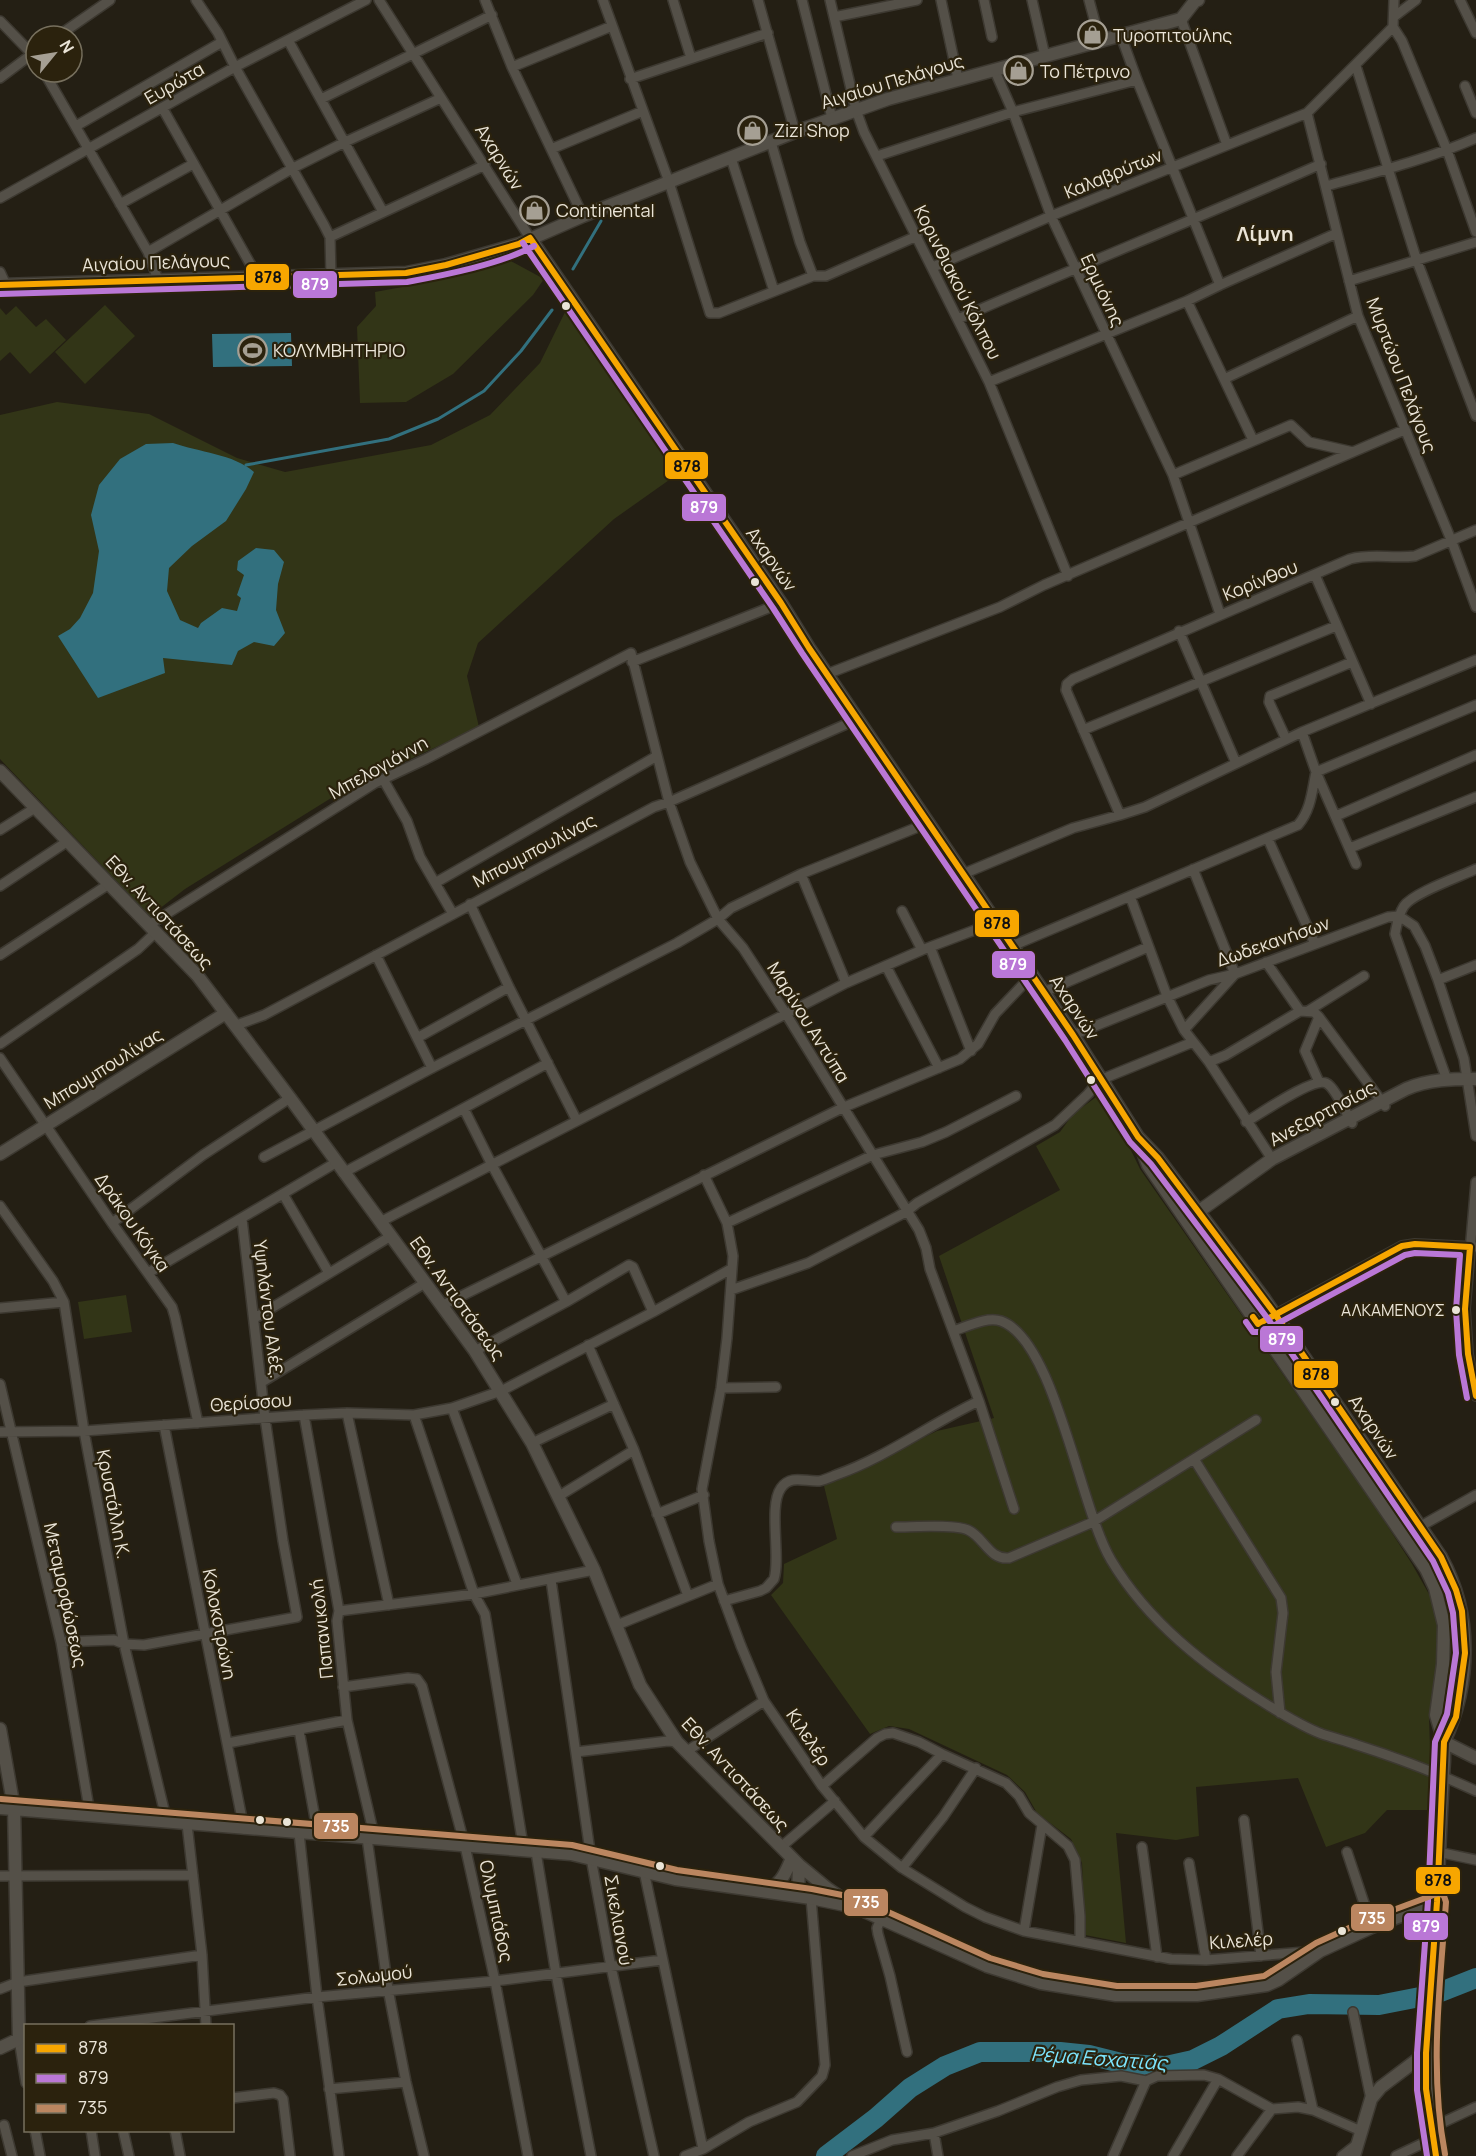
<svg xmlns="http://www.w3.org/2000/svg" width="1476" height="2156" font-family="Manrope,sans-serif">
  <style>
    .green { fill: #323517 }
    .water { fill: #32707e }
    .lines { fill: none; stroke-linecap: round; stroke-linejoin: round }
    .stream { stroke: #32707e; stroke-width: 3 }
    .river { stroke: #32707e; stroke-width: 20 }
    .street-casing { stroke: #3d3931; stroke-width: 12 }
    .secondary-casing { stroke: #3d3931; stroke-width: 15 }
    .street { stroke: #545048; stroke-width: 9 }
    .secondary { stroke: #545048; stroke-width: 12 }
    .bus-1-casing { stroke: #2b220d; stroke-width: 10 }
    .bus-2-casing { stroke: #2b220d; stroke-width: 10 }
    .bus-3-casing { stroke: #2b220d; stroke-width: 10 }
    .bus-1 { stroke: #f7a600; stroke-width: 6 }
    .bus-2 { stroke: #ba77d6; stroke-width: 6 }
    .bus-3 { stroke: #bb8660; stroke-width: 6 }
    .bus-dot { fill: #eae4d7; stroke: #2b220d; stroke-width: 2 }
    .labels { text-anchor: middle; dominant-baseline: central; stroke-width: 4.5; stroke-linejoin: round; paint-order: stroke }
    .bus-label { font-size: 16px; fill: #eae4d7; stroke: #2b220d; text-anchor: end }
    .poi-label { font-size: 18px; fill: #eae4d7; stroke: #2b220d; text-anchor: start }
    .street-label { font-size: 18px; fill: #eae4d7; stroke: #2b220d }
    .neighbourhood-label { font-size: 20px; font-weight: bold; fill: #eae4d7; stroke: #2b220d }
    .water-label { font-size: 20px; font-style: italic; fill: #7de6ff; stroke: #2b220d }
    .line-badge { stroke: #2b220d; stroke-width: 2 }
    .badge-label { font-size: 16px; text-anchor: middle; font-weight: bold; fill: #fff }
    .pale-badge-label { font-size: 16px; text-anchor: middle; font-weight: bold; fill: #111 }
  </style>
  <rect width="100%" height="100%" fill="#241f14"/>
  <path class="green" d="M509 260 544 279 533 295 453 374 406 402 360 403 357 327 376 306 375 292 451 278Z
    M105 305 135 336 85 384 55 352Z
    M16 306 36 327 46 319 66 340 30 374 10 352 0 361V308L6 315Z
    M567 308 679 473 614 519 478 643 467 676 479 727 344 790 185 889 150 916 0 759V415L57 402 149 414 237 458 285 472 431 445 490 415 540 363Z
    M1103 1092 1140 1169 1374 1505 1412 1564 1434 1603 1442 1638 1429 1716 1432 1810H1387L1365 1833 1326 1847 1298 1778 1196 1787 1199 1836 1176 1840 1116 1833 1126 1943 1085 1935 1082 1863 1071 1839 1037 1813 1025 1792 1007 1775 909 1729 889 1726 870 1734 771 1595 783 1583 784 1564 837 1539 824 1486 937 1431 994 1418 939 1256 1060 1190 1036 1146 1060 1132 1073 1114Z
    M126 1295 132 1332 84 1339 78 1302Z"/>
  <path class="water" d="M291 333 292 366 213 367 212 334Z
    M173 443C198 452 234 454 254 472L246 489 226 521 192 546 169 568 167 591 180 620 198 628 201 623 222 608 237 611 241 598 237 595 244 575 237 570 238 561 256 548 274 550 284 562 278 584 276 610 285 633 274 646 254 642 238 651 232 665 163 658 165 673 98 698 58 636 70 629 80 618 93 593 99 551 91 515 99 485 120 459 146 444Z"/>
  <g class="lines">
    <path class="stream" d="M573 269 601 221
      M246 465 389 439 438 419 484 391 521 351 552 310"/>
    <path class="river" d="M1438 1993 1476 1978
      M826 2156 876 2118 910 2088 945 2066 980 2052H1060L1089 2055 1125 2064 1166 2066 1193 2060 1221 2046 1278 2009 1309 2004 1379 2005 1425 1996"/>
    <defs>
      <path id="street" d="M196 0 218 33 235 67 324 225 330 237 331 276
        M379 0 530 238
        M485 0 512 67 583 216
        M603 0 669 182 710 313H719L813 276H826L917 236
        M673 0 691 58
        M758 0 795 132
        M802 0 832 118
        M830 0 856 110 864 132 989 382 1068 576
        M941 0 958 79
        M984 0 992 37
        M1032 0 1045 56
        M1089 0 1100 41
        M1394 0 1393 27 1402 41 1447 150 1476 232
        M1460 0 1476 33
        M1395 16 1416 0
        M834 17 917 0
        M1181 19 1227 145
        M0 21 36 58
        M58 36 110 0
        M1121 36 1137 80 1220 285
        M288 40 383 212
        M1356 66 1417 261 1476 416
        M512 67 612 26
        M994 69 1013 112 1051 216 1173 475 1220 614
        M44 72 148 252 158 280
        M0 78 36 51
        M630 79 768 33
        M1465 86 1476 113
        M321 99 492 15
        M163 109 252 267 253 278
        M1307 113 1358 316 1452 542 1476 607
        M76 126 222 42
        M771 142 800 242 813 276
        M551 149 643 111
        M877 156 1013 112 1137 80
        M731 158 774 291
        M1326 186C1377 172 1428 159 1476 138
        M0 198 235 67 366 0
        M120 204 193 164
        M330 237 485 165
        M148 252 293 168 345 142 441 98
        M933 267 1051 216 1307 113 1393 27
        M0 272 6 285
        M1349 281 1476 242
        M1187 301 1253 440
        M958 319C1079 266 1201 217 1321 164
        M1224 379 1358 316
        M989 382 1187 301 1220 285 1337 233
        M1173 475 1291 425 1309 442 1353 452
        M1315 575 1371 704
        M1179 631 1236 763
        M632 662 781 603
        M827 674 1000 607 1044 585 1404 430
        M1083 730 1336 626
        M1302 732 1316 772 1356 864
        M1286 739 1269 702 1270 696 1352 662
        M383 779 407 821 420 857 453 914
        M1120 815 1145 807 1302 732 1476 660
        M1336 816 1476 755
        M0 830 35 808
        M1268 839 1315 944
        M1350 848 1476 797
        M801 874 846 983
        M963 874 1073 828 1120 815 1066 690 1067 684 1073 679 1350 559C1373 553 1392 559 1415 556L1476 530
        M435 883 657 756
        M0 886 68 841
        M1130 896 1167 996 1184 1030 1209 1062 1272 1159
        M470 904 509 987 577 1121
        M902 911 922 950
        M1399 916 1414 926 1425 946 1438 980 1464 1059 1476 1136
        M149 925 375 783 426 759 631 653 669 802 690 862 718 919 743 948 786 1014 919 1230 926 1248 930 1269 979 1401 1014 1509
        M1012 946 1298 825C1311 810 1312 791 1316 772L1476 705
        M930 947 971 1051
        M0 955 109 884
        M376 955 432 1068
        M1266 962 1300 1011 1314 1012 1319 1017 1385 1106
        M886 966 939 1068
        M1438 980 1476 965
        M1044 992 1148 947
        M1308 1011 1364 976
        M234 1026 264 1015 654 807 669 802 858 719
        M1184 1030 1235 974 1193 869
        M1073 1035 1209 980 1235 974 1388 917 1399 916
        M417 1038 509 987
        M0 1044 138 949 156 932
        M0 1058 112 1223 172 1307 175 1317 198 1423
        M1209 1062 1226 1055 1300 1011
        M1447 1080 1395 934C1397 924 1398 915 1404 906 1413 893 1459 877 1476 869
        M1319 1082 1305 1051 1319 1017
        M464 1109 492 1165 566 1302
        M1246 1122C1260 1114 1313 1077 1326 1083 1335 1087 1346 1113 1352 1123
        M264 1157 432 1068 677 943 718 919 731 908 801 874 928 823
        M343 1173 548 1063
        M704 1175 727 1223 733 1256 727 1338 721 1388 702 1489 709 1541 718 1584 741 1646 764 1701 822 1786 864 1837 902 1868 965 1907 985 1917 1024 1931 1171 1959 1206 1960 1318 1951
        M1476 1182 1465 1309 1468 1354 1476 1396
        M283 1194 329 1273
        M0 1206 53 1281 64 1302 84 1431 124 1644 167 1822
        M380 1222 846 983 922 950 996 922
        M112 1223 203 1155 290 1098
        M727 1223 873 1155 922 1142 946 1132 1016 1096
        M148 1273 337 1162
        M731 1290 808 1263 906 1212 917 1203 1055 1125 1088 1094 1100 1080 1193 1042
        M441 1306 842 1108 960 1059 978 1044 995 1014 1032 975
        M0 1308 64 1302
        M255 1318 391 1236
        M1258 1324 1402 1246 1415 1244 1476 1247
        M953 1331C966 1327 987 1316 1001 1321 1055 1340 1080 1508 1111 1560 1148 1622 1206 1667 1266 1704 1284 1715 1303 1727 1322 1734 1334 1738 1346 1741 1357 1745 1398 1758 1437 1773 1476 1791
        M588 1345 634 1450 688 1596
        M475 1351 566 1302 629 1265 633 1267 653 1312
        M262 1382 425 1283
        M0 1384 61 1642 90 1814
        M721 1388 776 1387
        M452 1408 517 1584
        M347 1413 389 1605
        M304 1415 339 1611 337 1621 347 1720 375 1839
        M414 1415 474 1594 485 1614 524 1851
        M164 1425 244 1829
        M0 1432 84 1431 304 1415 347 1413 414 1415 452 1408 501 1391 653 1312 731 1269
        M532 1443 614 1404
        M1194 1459 1281 1598 1283 1613 1276 1672 1280 1713
        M559 1496 634 1450
        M657 1514 704 1495
        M1421 1526 1476 1495
        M896 1527C913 1527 954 1524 968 1530 984 1537 989 1560 1009 1558L1093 1522 1256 1420
        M551 1580 591 1858 611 1967 654 2156
        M724 1601 760 1591 766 1588 774 1579C781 1557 768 1506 781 1488 791 1474 805 1482 819 1481 825 1480 831 1477 836 1475 887 1457 930 1424 979 1401
        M339 1611 474 1594 594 1570
        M617 1625 718 1584
        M61 1642 114 1640 124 1644 144 1645 297 1617 283 1541 265 1418 242 1219
        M343 1687 408 1678 417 1679 422 1686 465 1846 495 1981 528 2156
        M299 1730 318 1835
        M228 1743 347 1720
        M687 1751 764 1701
        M576 1752 668 1741 677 1742
        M822 1786 877 1738 885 1734 893 1733 919 1742 942 1754 1006 1783 1019 1796 1029 1813 1068 1846 1075 1860 1080 1916V1941
        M1244 1820 1261 1956
        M187 1824 202 1955 206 2026
        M299 1833 317 1997 339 2156
        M864 1837 942 1754
        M367 1838 388 1989 406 2082 424 2156
        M781 1847 835 1801
        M1142 1847 1157 1957
        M536 1852 556 1974 591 2156
        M1347 1852 1372 1927
        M1438 1852 1476 1860
        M1189 1863 1206 1960
        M902 1868 943 1817 976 1768
        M644 1871 703 2149
        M0 1876 193 1875
        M881 1919 877 1928 878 1934 890 1976 907 2052
        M1024 1931 1042 1825
        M0 1989 18 1982 202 1955
        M1353 2012 1371 2099
        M90 2026 317 1997 495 1981 662 1960
        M26 2037 19 2039 26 2083
        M1297 2040 1313 2110
        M1146 2081 1157 2076 1204 2075 1218 2079 1272 2109 1298 2107 1313 2110 1361 2131
        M329 2089 406 2082
        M232 2098 274 2093 280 2095 283 2099 290 2156
        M4 2125 12 2156
        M1431 2128 1476 2107
        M35 2130 40 2156
        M91 2130 95 2156
        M123 2130 129 2156
        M175 2130 180 2156
        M934 2133 938 2156
        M685 2156 703 2149 749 2122 797 2102 822 2076 825 2065 811 1898
        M852 2156 892 2140 934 2133 998 2111 1057 2087 1081 2080 1121 2076 1146 2081
        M1113 2156 1146 2081
        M1173 2156 1218 2079
        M1237 2156 1272 2109
        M1342 2156 1356 2145
        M1396 2156 1432 2139"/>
      <path id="secondary" d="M530 238 781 603 809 648 1073 1035 1138 1137 1158 1158 1263 1297 1441 1557C1473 1615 1471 1683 1444 1742
        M0 285 406 273 446 265 519 244 583 216 795 132 888 99 1181 19 1195 1 1198 0
        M0 771 197 975 290 1098 475 1351 532 1443 594 1570 640 1685 677 1742 799 1865 828 1889 850 1904
        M1140 1144 1148 1165 1426 1569 1435 1588 1444 1625 1443 1664 1436 1715 1444 1742V1761C1440 1817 1439 1873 1435 1929 1430 2004 1418 2082 1436 2156
        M0 1154 226 1013
        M1198 1212 1272 1159 1406 1089C1429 1079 1452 1079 1476 1079
        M0 1729 14 1808 19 2039 0 2048
        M1444 1742 1476 1758
        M0 1808 571 1854 675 1879 811 1898 855 1907 987 1966 1041 1983 1116 1995H1197L1267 1985 1278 1980 1320 1951 1372 1927 1437 1902
        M763 1891C781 1886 785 1874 792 1858
        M798 1896 799 1865
        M1354 2156 1371 2099 1381 2087 1426 2053"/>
    </defs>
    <use href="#street" class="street-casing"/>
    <use href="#secondary" class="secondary-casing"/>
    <use href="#street" class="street"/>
    <use href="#secondary" class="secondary"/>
    <defs>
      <path id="bus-1" d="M530 238 781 603 809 648 1073 1035 1138 1137 1158 1158 1275 1314 1441 1557 1456 1590 1462 1611 1465 1653 1456 1717 1444 1742 1437 1902 1426 2053V2089L1436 2156
        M0 285 406 273 446 265 519 244 530 238
        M1253 1317 1258 1324 1402 1246 1415 1244 1470 1247 1465 1309 1468 1354 1476 1396"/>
      <path id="bus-2" d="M523 243 773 608 802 653 1065 1040 1130 1142 1151 1164 1268 1319 1433 1561 1448 1593 1453 1613 1456 1653 1447 1714 1435 1742 1428 1901 1417 2053V2090L1427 2156
        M0 294 407 282C445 275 501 264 534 246
        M1246 1322 1253 1332H1262L1405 1255 1415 1253 1460 1255 1456 1310 1459 1355 1467 1398"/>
      <path id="bus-3" d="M1 1799 572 1845 677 1870 812 1889 857 1898 990 1958 1043 1974 1117 1986H1196L1264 1976 1316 1943 1369 1919 1439 1893 1444 1896 1446 1902C1440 1987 1429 2070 1445 2154"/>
    </defs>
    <use href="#bus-1" class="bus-1-casing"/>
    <use href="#bus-2" class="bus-2-casing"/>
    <use href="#bus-3" class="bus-3-casing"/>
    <use href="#bus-1" class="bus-1"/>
    <use href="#bus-2" class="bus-2"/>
    <use href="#bus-3" class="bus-3"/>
  </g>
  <defs>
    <symbol id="shop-ring" viewBox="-11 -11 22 22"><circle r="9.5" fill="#2b220d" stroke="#a59f93" stroke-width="1.5"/><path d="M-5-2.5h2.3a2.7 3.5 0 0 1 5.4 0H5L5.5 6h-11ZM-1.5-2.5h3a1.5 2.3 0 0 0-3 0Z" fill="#a59f93"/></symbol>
    <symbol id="stadium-ring" viewBox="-11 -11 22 22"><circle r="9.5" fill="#2b220d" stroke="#a59f93" stroke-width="1.5"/><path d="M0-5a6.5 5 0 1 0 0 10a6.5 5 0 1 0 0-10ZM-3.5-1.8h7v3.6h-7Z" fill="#a59f93"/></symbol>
  </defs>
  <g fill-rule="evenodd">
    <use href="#shop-ring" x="1076" y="18" width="33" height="33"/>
    <use href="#shop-ring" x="1002" y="54" width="33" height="33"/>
    <use href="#shop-ring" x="736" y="114" width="33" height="33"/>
    <use href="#shop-ring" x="518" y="194" width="33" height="33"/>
    <use href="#stadium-ring" x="236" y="334" width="33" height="33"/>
  </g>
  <g class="bus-dot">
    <circle cx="566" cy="306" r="5"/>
    <circle cx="755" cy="582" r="5"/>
    <circle cx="1091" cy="1080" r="5"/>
    <circle cx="1456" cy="1310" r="5"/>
    <circle cx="1335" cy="1402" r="5"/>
    <circle cx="260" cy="1820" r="5"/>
    <circle cx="287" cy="1822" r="5"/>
    <circle cx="660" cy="1866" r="5"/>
    <circle cx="1342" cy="1931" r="5"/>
  </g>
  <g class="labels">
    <g class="bus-label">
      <text x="1445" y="1310">ΑΛΚΑΜΕΝΟΥΣ</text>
    </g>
    <g class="poi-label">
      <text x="1113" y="35">Τυροπιτούλης</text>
      <text x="1040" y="71">Το Πέτρινο</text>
      <text x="774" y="130">Zizi Shop</text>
      <text x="556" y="210">Continental</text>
      <text x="273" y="350">ΚΟΛΥΜΒΗΤΗΡΙΟ</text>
    </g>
    <g class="street-label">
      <text transform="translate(892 81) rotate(-17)">Αιγαίου Πελάγους</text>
      <text transform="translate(174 83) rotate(-30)">Ευρώτα</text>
      <text transform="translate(500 157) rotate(58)">Αχαρνών</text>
      <text transform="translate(1113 173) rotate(-22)">Καλαβρύτων</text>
      <text transform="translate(156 262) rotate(-2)">Αιγαίου Πελάγους</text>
      <text transform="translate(958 282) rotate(63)">Κορινθιακού Κόλπου</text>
      <text transform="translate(1103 290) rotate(65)">Ερμιόνης</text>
      <text transform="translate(1402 375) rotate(69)">Μυρτώου Πελάγους</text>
      <text transform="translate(772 559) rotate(55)">Αχαρνών</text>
      <text transform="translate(1260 580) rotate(-22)">Κορίνθου</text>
      <text transform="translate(378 767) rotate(-29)">Μπελογιάννη</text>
      <text transform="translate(534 850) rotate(-28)">Μπουμπουλίνας</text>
      <text transform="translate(160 912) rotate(47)">Εθν. Αντιστάσεως</text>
      <text transform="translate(1273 941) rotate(-19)">Δωδεκανήσων</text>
      <text transform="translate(1075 1007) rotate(56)">Αχαρνών</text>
      <text transform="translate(809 1022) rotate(58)">Μαρίνου Αντύπα</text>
      <text transform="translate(103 1068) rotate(-32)">Μπουμπουλίνας</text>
      <text transform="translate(1322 1113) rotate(-28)">Ανεξαρτησίας</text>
      <text transform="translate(133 1222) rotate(55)">Δράκου Κόγκα</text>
      <text transform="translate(458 1298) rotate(54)">Εθν. Αντιστάσεως</text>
      <text transform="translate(269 1309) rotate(83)">Υψηλάντου Αλέξ.</text>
      <text transform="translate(251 1402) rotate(-4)">Θερίσσου</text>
      <text transform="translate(1374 1427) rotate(56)">Αχαρνών</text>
      <text transform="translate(114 1504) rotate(79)">Κρυστάλλη Κ.</text>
      <text transform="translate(66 1595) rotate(78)">Μεταμορφώσεως</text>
      <text transform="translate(220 1624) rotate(79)">Κολοκοτρώνη</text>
      <text transform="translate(321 1629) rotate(-96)">Παπανικολή</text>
      <text transform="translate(809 1737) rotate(56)">Κιλελέρ</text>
      <text transform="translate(736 1774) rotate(47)">Εθν. Αντιστάσεως</text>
      <text transform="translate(497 1911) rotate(78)">Ολυμπιάδος</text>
      <text transform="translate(619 1920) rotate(80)">Σικελιανού</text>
      <text transform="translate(1241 1940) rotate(-4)">Κιλελέρ</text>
      <text transform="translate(374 1975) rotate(-6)">Σολωμού</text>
    </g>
    <g class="neighbourhood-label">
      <text x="1265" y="233">Λίμνη</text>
    </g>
    <g class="water-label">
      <text transform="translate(1099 2058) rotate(4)">Ρέμα Εσχατιάς</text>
    </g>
  </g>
  <g class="line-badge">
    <rect x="245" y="263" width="45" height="28" rx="6" fill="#f7a600"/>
    <rect x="292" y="270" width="46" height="29" rx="6" fill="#ba77d6"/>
    <rect x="664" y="451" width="45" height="29" rx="6" fill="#f7a600"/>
    <rect x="681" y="493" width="46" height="29" rx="6" fill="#ba77d6"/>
    <rect x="974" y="909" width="46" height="29" rx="6" fill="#f7a600"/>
    <rect x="991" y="950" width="45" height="29" rx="6" fill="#ba77d6"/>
    <rect x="1259" y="1325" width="45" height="28" rx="6" fill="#ba77d6"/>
    <rect x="1293" y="1360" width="46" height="29" rx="6" fill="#f7a600"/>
    <rect x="313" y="1812" width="46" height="28" rx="6" fill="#bb8660"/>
    <rect x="1415" y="1866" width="46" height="29" rx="6" fill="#f7a600"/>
    <rect x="843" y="1888" width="46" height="29" rx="6" fill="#bb8660"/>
    <rect x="1350" y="1903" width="45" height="29" rx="6" fill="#bb8660"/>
    <rect x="1403" y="1912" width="46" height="29" rx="6" fill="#ba77d6"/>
  </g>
  <g class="badge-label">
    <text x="315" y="290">879</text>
    <text x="704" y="513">879</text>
    <text x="1013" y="970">879</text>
    <text x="1282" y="1345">879</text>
    <text x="336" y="1832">735</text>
    <text x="866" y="1908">735</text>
    <text x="1372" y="1924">735</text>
    <text x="1426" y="1932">879</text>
  </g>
  <g class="pale-badge-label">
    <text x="268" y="283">878</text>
    <text x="687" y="472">878</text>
    <text x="997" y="929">878</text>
    <text x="1316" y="1380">878</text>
    <text x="1438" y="1886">878</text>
  </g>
  <rect x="24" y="2024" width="210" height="108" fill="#2b220d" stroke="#77705e" stroke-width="1.5"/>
  <rect x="36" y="2044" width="30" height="9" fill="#f7a600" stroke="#77705e" stroke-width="1.5"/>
  <text x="78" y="2054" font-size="18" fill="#eae4d7">878</text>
  <rect x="36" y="2074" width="30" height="9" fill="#ba77d6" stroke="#77705e" stroke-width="1.5"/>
  <text x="78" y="2084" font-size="18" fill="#eae4d7">879</text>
  <rect x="36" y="2104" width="30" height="9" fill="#bb8660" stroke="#77705e" stroke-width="1.5"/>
  <text x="78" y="2114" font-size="18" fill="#eae4d7">735</text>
  <g transform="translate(54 54) rotate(60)"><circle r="28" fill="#2b220d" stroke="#77705e" stroke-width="1.5"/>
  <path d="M0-4.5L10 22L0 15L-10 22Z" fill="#a59f93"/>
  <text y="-9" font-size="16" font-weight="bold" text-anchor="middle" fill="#eae4d7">N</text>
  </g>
</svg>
